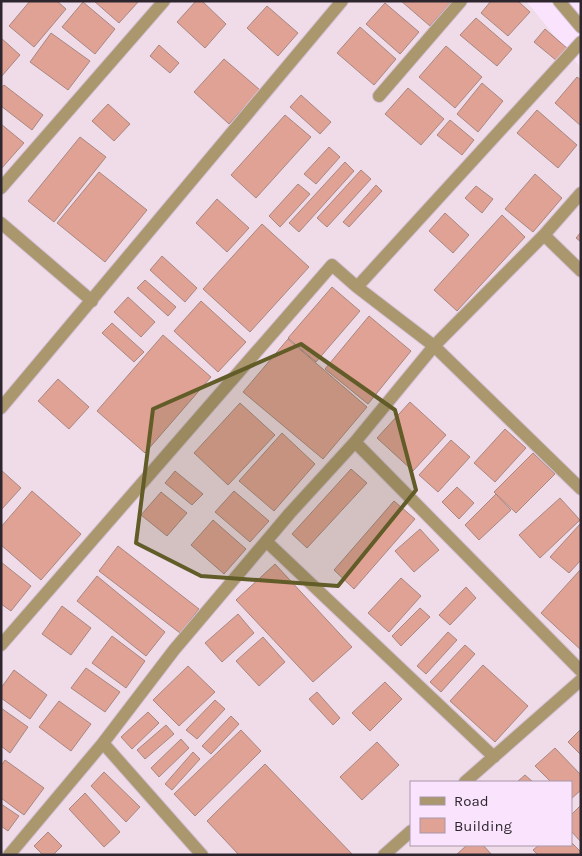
<svg xmlns="http://www.w3.org/2000/svg" width="582" height="856" font-family="Karla,sans-serif">
  <style>
    .industrial { fill: #f0dbe9; fill-rule: evenodd }
    .building { fill: #dfa295; stroke: #a88781 }
    .lines { fill: none; stroke-linecap: round; stroke-linejoin: round }
    .minor-casing { stroke: #d5c1d7; stroke-width: 14 }
    .tertiary-casing { stroke: #d5c1d7; stroke-width: 14 }
    .minor { stroke: #aa976e; stroke-width: 12 }
    .tertiary { stroke: #aa976e; stroke-width: 12 }
    .marked { fill: #615c28; fill-opacity: 0.2; stroke: #615c28; stroke-width: 4; stroke-linejoin: round }
  </style>
  <rect width="100%" height="100%" fill="#fae3fc"/>
  <path class="industrial" d="M1 1H526L581 68V855H1ZM411 782H571V845H411Z"/>
  <path class="building" d="M30 1H57L66 9 34 47 9 26Z
    M94 1H139L119 23Z
    M196 1H202L226 24 205 48 177 22Z
    M401 1H452L430 26Z
    M491 1H518L530 12 508 36 481 13Z
    M83 2 115 29 95 54 62 27Z
    M385 3 419 32 400 54 366 24Z
    M267 6 298 33 278 56 247 28Z
    M476 18 512 49 497 66 460 35Z
    M360 27 396 59 374 85 337 53Z
    M545 29 568 49 557 61 534 42Z
    M51 33 90 61 68 90 30 62Z
    M1 38 20 55 1 77Z
    M159 45 179 63 170 73 150 56Z
    M446 46 482 77 455 108 419 77Z
    M224 59 260 90 229 124 194 92Z
    M577 77 581 80V126L555 103Z
    M482 83 503 101 478 132 457 114Z
    M4 85 43 115 32 130 1 106V88Z
    M408 88 444 119 421 145 385 114Z
    M301 95 331 122 320 134 290 107Z
    M108 104 130 124 114 141 92 121Z
    M537 110 577 145 558 168 517 133Z
    M285 115 311 137 256 198 231 175Z
    M450 120 474 140 462 155 437 135Z
    M1 124 24 143 1 169Z
    M80 137 106 157 54 222 28 201Z
    M329 147 340 157 316 184 304 174Z
    M345 162 354 171 299 232 289 223Z
    M361 170 371 179 327 227 317 218Z
    M99 172 147 210 105 262 57 223Z
    M535 174 562 198 533 232 505 209Z
    M298 184 310 194 280 227 269 216Z
    M376 185 382 191 349 227 343 222Z
    M476 186 493 199 482 213 465 198Z
    M217 199 249 228 227 252 196 223Z
    M445 213 469 235 453 253 429 231Z
    M502 215 525 237 457 311 434 290Z
    M262 224 309 267 250 332 203 289Z
    M581 232V242L576 238Z
    M162 256 197 288 185 302 150 270Z
    M145 280 176 307 168 316 137 288Z
    M332 287 360 311 316 362 288 338Z
    M128 297 155 322 141 337 114 312Z
    M201 301 246 342 218 372 174 331Z
    M369 316 411 351 368 404 325 369Z
    M112 323 144 352 134 362 102 333Z
    M163 335 211 377 145 453 97 411Z
    M288 339 367 407 323 459 243 392Z
    M58 379 89 407 69 429 38 401Z
    M410 402 446 435 413 471 377 438Z
    M240 403 275 435 228 485 194 453Z
    M505 429 526 448 495 482 474 463Z
    M282 433 315 464 274 511 239 481Z
    M451 440 470 457 438 492 419 475Z
    M533 453 555 474 516 513 494 492Z
    M351 469 367 483 307 548 292 534Z
    M1 470 21 488 1 510Z
    M175 471 203 494 192 505 165 483Z
    M457 487 474 503 459 519 442 502Z
    M32 491 81 534 41 580 1 545V527Z
    M234 491 269 521 250 542 215 512Z
    M161 492 187 513 167 536 141 515Z
    M496 494 511 510 479 540 465 525Z
    M560 498 580 520 540 558 519 535Z
    M394 501 415 519 354 589 334 570Z
    M213 520 246 549 224 574 191 545Z
    M581 523V560L569 573 550 557Z
    M420 529 439 550 414 572 395 551Z
    M118 546 199 609 180 633 99 571Z
    M1 562 31 586 11 611 1 604Z
    M275 564 352 647 313 682 236 600Z
    M581 569V650L541 613Z
    M97 576 165 632 146 656 77 601Z
    M401 578 421 596 389 632 368 613Z
    M466 587 476 598 450 625 439 615Z
    M62 606 91 628 71 655 42 634Z
    M420 608 430 617 401 646 392 636Z
    M238 614 254 633 222 662 205 643Z
    M448 632 457 640 426 674 417 666Z
    M112 636 145 661 126 688 92 663Z
    M263 637 285 662 259 686 236 661Z
    M465 645 475 654 441 692 430 682Z
    M483 665 528 706 495 742 450 701Z
    M188 666 215 692 179 726 153 700Z
    M86 668 120 692 105 712 71 688Z
    M14 670 47 695 30 719 1 698V688Z
    M385 682 402 699 370 731 352 713Z
    M317 692 340 718 333 725 309 699Z
    M215 700 225 709 197 739 186 730Z
    M59 701 91 724 71 751 39 727Z
    M1 708 28 727 10 753 1 746Z
    M148 712 159 723 132 749 121 737Z
    M231 716 239 724 211 754 202 746Z
    M166 725 174 734 145 759 137 750Z
    M581 729V755L568 742Z
    M241 730 261 751 195 816 174 794Z
    M181 739 189 748 159 777 151 768Z
    M377 742 399 765 362 800 340 777Z
    M555 748 581 775V790L571 799V782H551L535 766Z
    M193 752 200 759 172 790 165 784Z
    M5 760 44 788 24 815 1 798V766Z
    M265 764 353 855H239L207 821Z
    M104 772 140 807 126 822 91 786Z
    M525 775 533 782H517Z
    M85 793 120 832 104 847 69 809Z
    M1 804 19 816 8 831 1 826Z
    M581 805V842L571 831V815Z
    M48 832 62 846 53 855H43L34 846Z
    M571 842 581 852V855H538L533 850 539 845H571Z
    M467 845H483L492 855H456Z"/>
  <g class="lines">
    <defs>
      <path id="minor" d="M379 96 461 1
        M1 188 164 1
        M1 223 92 301
        M544 235 581 271
        M357 287 434 346 581 489
        M1 408 342 1
        M355 442 581 671
        M267 542 494 757
        M1 645 332 265 357 287 581 42
        M103 743 202 855
        M465 782 581 680
        M9 855 103 743 174 650 290 513 355 442 434 346 544 235 581 193
        M384 855 411 831"/>
      <path id="tertiary" d="M559 1 581 27"/>
    </defs>
    <use href="#minor" class="minor-casing"/>
    <use href="#tertiary" class="tertiary-casing"/>
    <use href="#minor" class="minor"/>
    <use href="#tertiary" class="tertiary"/>
  </g>
  <path class="marked" d="M301 344 395 410 416 490 338 586 201 576 136 543 153 409Z"/>
  <rect width="582" height="856" fill="none" stroke="#2e262f" stroke-width="5"/>
  <rect x="410" y="781" width="162" height="65" fill="#fae3fc" stroke="#a897aa"/>
  <rect x="420" y="797" width="25" height="8" fill="#aa976e" stroke="#a897aa"/>
  <text x="454" y="806" font-size="15" fill="#2e262f">Road</text>
  <rect x="420" y="818" width="25" height="15" fill="#dfa295" stroke="#a897aa"/>
  <text x="454" y="831" font-size="15" fill="#2e262f">Building</text>
</svg>
